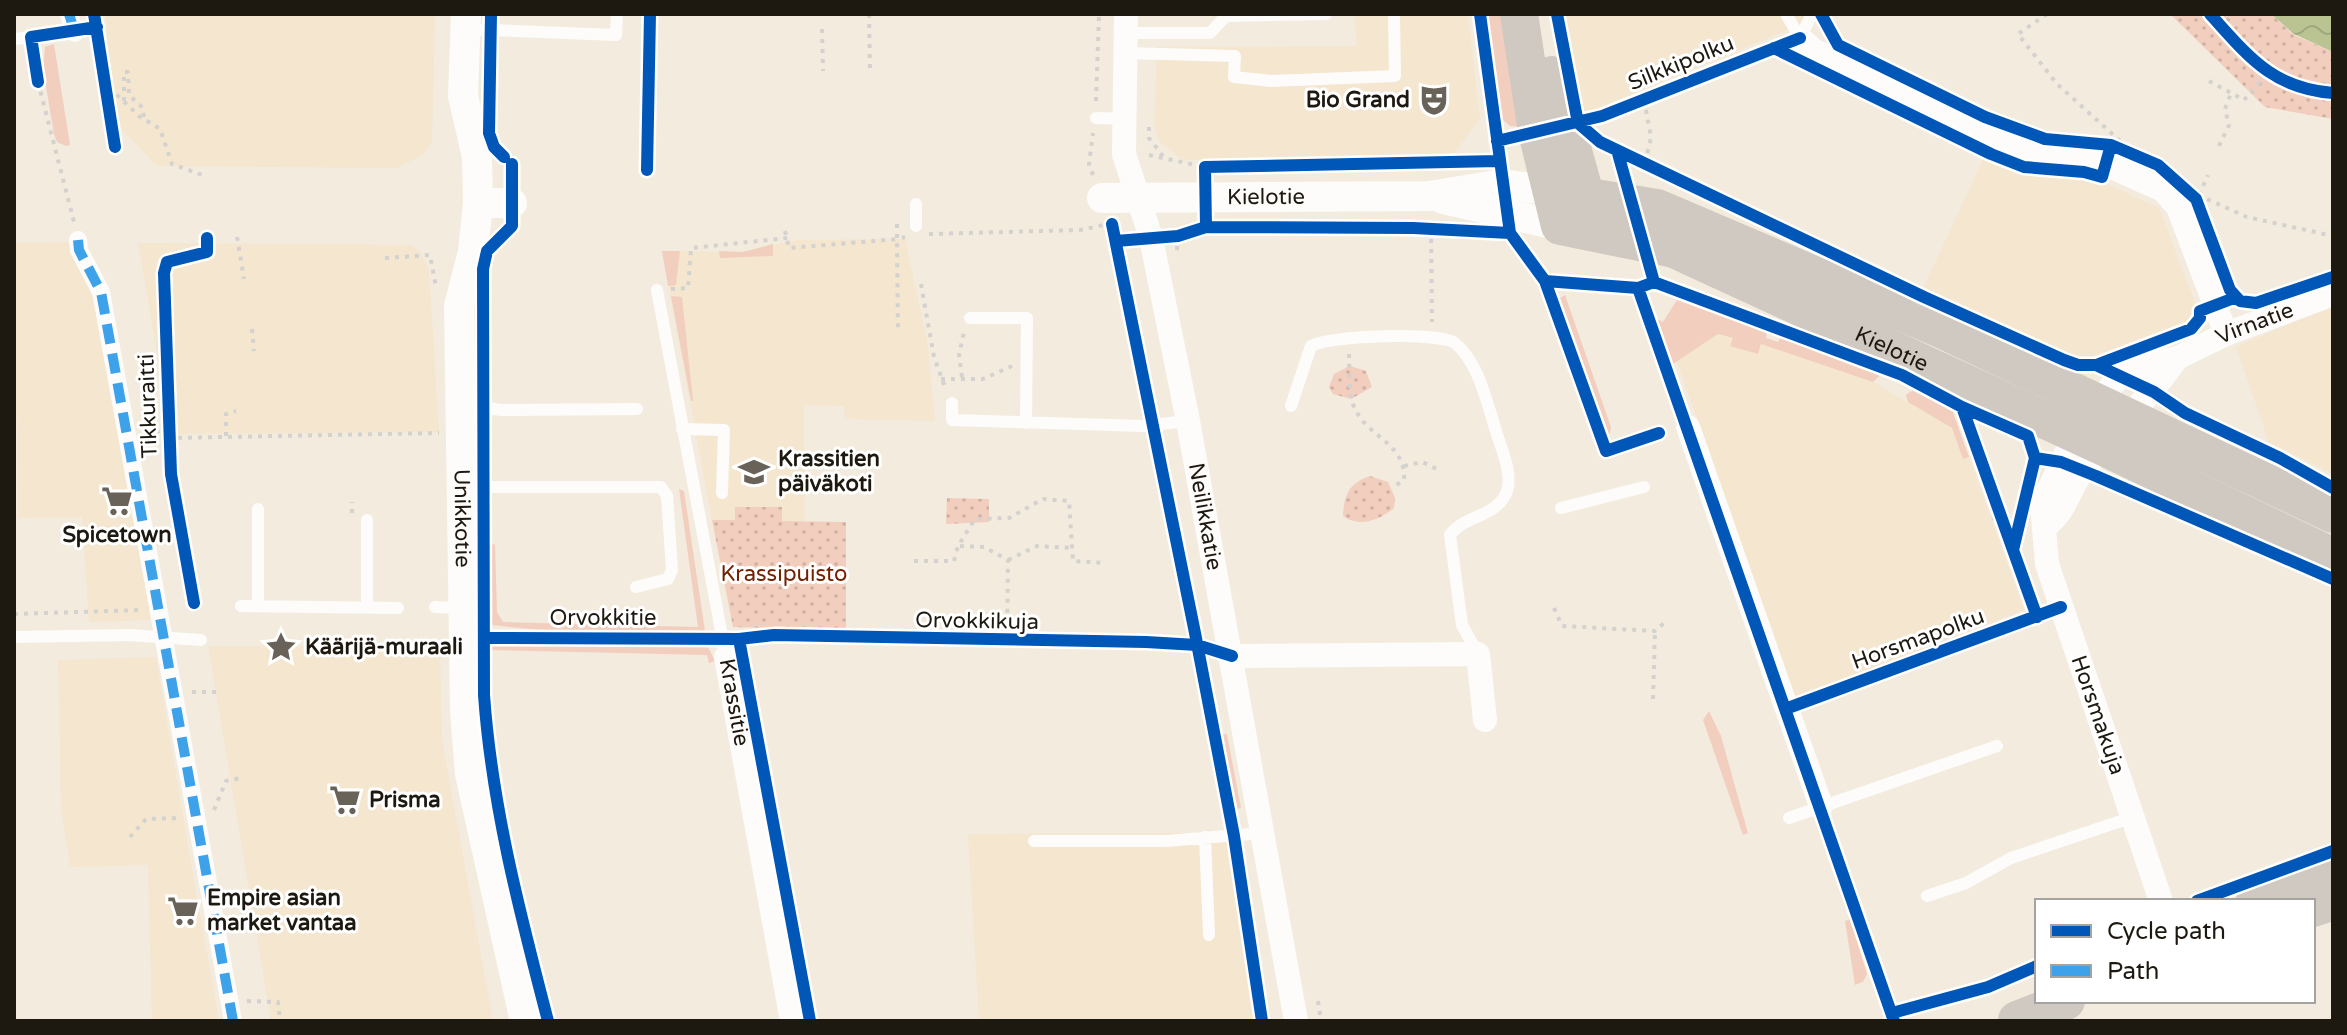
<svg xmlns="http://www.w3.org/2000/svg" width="2347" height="1035" font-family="'Varela Round',sans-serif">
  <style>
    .built { fill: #f4e6cf }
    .grass { fill: #f2cebe }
    .park { fill: url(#park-dots) }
    .water { fill: url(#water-waves) }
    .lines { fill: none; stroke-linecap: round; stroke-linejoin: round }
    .path { stroke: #d4d2ce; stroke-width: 4; stroke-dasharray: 4 6; stroke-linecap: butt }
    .service { stroke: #fdfcfa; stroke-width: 12 }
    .pedestrian { stroke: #fdfcfa; stroke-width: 18 }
    .minor { stroke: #fdfcfa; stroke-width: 24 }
    .tertiary { stroke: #fdfcfa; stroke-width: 30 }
    .primary { stroke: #d0c9c1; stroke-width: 38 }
    .quiet { stroke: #3da2ea; stroke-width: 10; stroke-dasharray: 20 10; stroke-linecap: butt }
    .cycleway-casing { stroke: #fff; stroke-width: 17 }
    .cycleway { stroke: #0057b8; stroke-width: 12 }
    .labels { text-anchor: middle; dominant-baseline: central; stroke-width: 6; stroke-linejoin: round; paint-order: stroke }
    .street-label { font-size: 22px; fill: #1e1910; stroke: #fff }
    .poi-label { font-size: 22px; font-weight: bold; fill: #1e1910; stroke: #fff; text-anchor: start }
    .park-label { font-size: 22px; fill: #722000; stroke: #fff }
  </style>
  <defs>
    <pattern id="park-dots" width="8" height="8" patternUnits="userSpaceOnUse" patternTransform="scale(2)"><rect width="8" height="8" fill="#f2cebe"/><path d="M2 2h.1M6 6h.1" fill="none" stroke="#cfb0a2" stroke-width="1.8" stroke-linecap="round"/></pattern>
    <pattern id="water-waves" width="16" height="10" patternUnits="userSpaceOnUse" patternTransform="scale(2)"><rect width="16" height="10" fill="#bac492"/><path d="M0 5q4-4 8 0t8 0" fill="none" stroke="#9fa87d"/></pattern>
  </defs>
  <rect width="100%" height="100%" fill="#f3ebde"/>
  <path class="built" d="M106 14H435L432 142 424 154 396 168 157 166 122 130 108 69Z
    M1354 14H1468L1480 119 1449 160H1183L1159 141 1154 124 1157 47 1357 46Z
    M1563 14H1827L1586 113 1579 104Z
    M1985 155 2025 173 2092 177 2159 208 2198 311 2185 329 2089 361 2066 357 1922 291Z
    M905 239 928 345 935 421 845 419 844 406 804 405 805 521 712 520 662 251 743 252 796 240Z
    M87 242 120 423 152 620 89 622 82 517 18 518 14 243Z
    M138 243 410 245 419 250 429 269 439 432 171 434Z
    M2333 305V474L2269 442 2236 347Z
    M1718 334 1733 338 1730 345 1758 354 1761 344 1873 382 1952 428 1964 459 1969 457 2024 610 1794 699 1677 361Z
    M208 646 440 647 442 740 493 1021H271Z
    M156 657 191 863 219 1021H152L148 865 70 867 61 809 58 660Z
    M1225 833 1256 1002 1253 1021H979L968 834Z"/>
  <path class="grass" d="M1486 14H1505L1523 127 1510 126 1502 119Z
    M54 44 70 145 66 146 57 142 54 134 43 69 45 47Z
    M773 244V256L720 258 719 251 743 252Z
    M662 251H680L676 285 668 286Z
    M1565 295 1611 427 1610 433 1604 438 1557 300Z
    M671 296 682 297 693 401H691Z
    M1677 300 1767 332 1766 338 1778 342 1781 337 1882 374 1873 382 1761 344 1758 354 1730 346 1733 338 1718 334 1673 364 1657 319 1663 322Z
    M1913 390 1952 410 1969 457 1963 459 1952 428 1908 402 1906 395Z
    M679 489 684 491 705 631 540 630 492 625 491 545 495 544 497 612 503 622 698 627Z
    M691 643 708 647 715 661 709 663 707 655 488 650V644Z
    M1709 711 1721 736 1748 833 1743 835 1703 720Z
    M1227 734 1241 808 1232 810 1218 735Z
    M1850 919 1867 974 1863 982 1855 985 1845 921Z"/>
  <path class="park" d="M2170 14H2271L2294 35 2333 52V119L2265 107Z
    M1350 366 1366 371 1372 387 1351 399 1333 394 1329 387 1334 374Z
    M1370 476 1388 482 1395 498 1394 508C1380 520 1359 528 1343 516 1344 495 1349 483 1370 476Z
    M947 498 989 499V522L946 524Z
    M735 507H782V521L846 522V630L733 627 712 520H735Z"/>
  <path class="water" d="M2271 14H2333V52L2294 34Z"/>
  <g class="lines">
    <path class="path" d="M869 14 870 70
      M2047 14 2018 34 2057 84 2119 140 2118 144
      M822 29 823 71
      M2209 81 2244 100 2268 73
      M38 82 74 222
      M107 95 116 94 139 116 160 129 172 164 205 176
      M1644 100 1651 137 1645 164
      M124 101V72H128L129 95 143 108 144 118
      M1096 101 1099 14
      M1149 127V138L1163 156
      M2219 146 2229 125 2225 109 2231 93
      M1149 155 1205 167
      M504 157 512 164
      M1093 175 1089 164 1093 133
      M2198 195 2247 217 2333 236
      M2199 195 2208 175
      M897 224V239L905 237
      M1431 229 1432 322
      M785 231 789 248 897 239 898 331
      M929 234 1080 230 1104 225
      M237 237 244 279
      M1177 250 1178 236
      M385 258 430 255 436 287
      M921 284 934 357 946 390
      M671 289 688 288 691 248 787 238
      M252 329 254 351
      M1349 354C1350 372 1347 395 1356 411 1371 439 1406 444 1404 480L1392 488
      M962 377 959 355 964 332
      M941 379H983L1012 366
      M146 434 167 429
      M226 436V414L236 411
      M168 438 439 433
      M1404 466 1422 462 1437 469
      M352 513V502
      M1992 519 2001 515
      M960 546 984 547 1008 560 1007 641
      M1008 560 1037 546 1073 548
      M914 561H954L958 546 975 519 1009 518 1043 499 1069 501 1073 561 1105 563
      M1554 608 1562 626 1655 631 1664 623
      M14 614 141 610
      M1906 648 1912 663
      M192 692H217
      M1653 699 1655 631
      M214 810 226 781 241 778
      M130 837 146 819 180 818
      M1843 896 1850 894
      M247 1001 278 1002 280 1021
      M1318 1001 1321 1021"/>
    <path class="service" d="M1786 14 1800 38
      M466 29 616 35 617 14
      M1126 33H1210L1226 16 1326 14
      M1800 38 1812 14
      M14 39 31 37
      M1126 53 1235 56 1234 77 1272 81 1395 76 1394 14
      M1096 118 1125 119
      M916 226V204
      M657 290 726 657
      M970 318H1027L1026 423
      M952 403V420L1143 426 1188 421
      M461 404 501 410 637 409
      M1291 406 1311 346C1330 335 1439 332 1455 343 1479 363 1487 403 1496 431 1501 448 1513 474 1507 491 1498 517 1464 515 1450 535L1462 625 1478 654
      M682 429 724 430 722 493
      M463 487H661L667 496 672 570 668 579 636 587
      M1561 508 1644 487
      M241 606 398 608
      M258 606V509
      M367 607V520
      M435 607 461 608
      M14 637 129 635 201 640
      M1789 818 1997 746
      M1205 837 1209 935
      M1034 841H1166L1263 833
      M1927 896 1966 883 2011 858 2133 817"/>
    <path class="pedestrian" d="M69 14 75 33
      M78 240 79 250 101 292 233 1021"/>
    <g class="minor">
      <path id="s1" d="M1126 14 1124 154 1151 238 1188 421 1296 1021"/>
      <path d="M1800 38 1813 50 1879 83 1999 138 2041 153 2096 160 2163 190 2178 207 2226 334"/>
      <path d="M1688 427 1821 806"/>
      <path d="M2046 526C2066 511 2069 489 2084 469 2114 431 2149 398 2177 358"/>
      <path d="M1232 656 1478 654 1485 720"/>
      <path id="s2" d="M726 657 792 1021"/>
      <path id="s3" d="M2161 901 2047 564 2042 504 2075 434 2096 402 2121 376 2138 367 2177 358 2226 334 2333 294"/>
    </g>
    <g class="tertiary">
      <path id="s4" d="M466 14 463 96 477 157 478 203 473 252 459 306 465 711 470 774 525 1021"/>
      <path id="s5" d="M1102 198 1430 196 1502 184 1552 191"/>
      <path d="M1443 199 1560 226"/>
      <path d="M478 203H512"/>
    </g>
    <g class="primary">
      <path id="s6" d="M1519 14 1537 132 1560 226 1674 249 2104 447 2333 557"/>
      <path d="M1552 75 1591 216"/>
      <path d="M1552 191 1657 208 1941 329 2333 514"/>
      <path d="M2255 901 2333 872"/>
      <path d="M2313 908 2333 901"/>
      <path d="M2017 1020 2066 1001"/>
    </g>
    <path class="quiet" d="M69 14 75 33
      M78 240 79 250 101 292 233 1021"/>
    <defs>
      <path id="cycleway" d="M94 14 115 147
        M491 14 489 133 494 147 504 157
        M1480 14 1510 233 1545 281 1606 451 1659 433
        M1557 14 1578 123 1600 142 1924 297 2064 360 2078 365H2096L2154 392 2185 413 2280 458 2333 488
        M1821 14 1838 45 1985 117 2045 139 2111 145 2158 165 2196 199 2230 290 2240 301 2256 303 2333 277
        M2210 14C2249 57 2272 88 2333 93
        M1774 48 1991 154 2024 167 2084 172 2102 177 2111 145
        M38 82 31 37 97 27
        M1497 141 1602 116 1800 38
        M1617 150 1654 282
        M512 164V226L487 251 483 269 484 695C492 807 520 913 548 1021
        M647 170 650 14
        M1112 224 1195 633 1234 836 1262 1021
        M1206 227 1205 167 1498 161
        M1116 241 1178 236 1206 227 1413 228 1510 233
        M1545 281 1638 288 1654 282 1902 375 1962 407 2028 436 2035 458 2013 550 2037 617
        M1638 288 1894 1021
        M2096 365 2191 329 2200 318V311L2234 298
        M1962 407 2013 550
        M2035 458 2061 462 2096 476 2333 579
        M194 603 171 474 164 273 167 262 207 252V238
        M485 638 739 639 774 635 1146 642 1197 645 1232 656
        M739 639 810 1021
        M1788 708 2061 607
        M2197 901 2333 851
        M1892 1013 1988 987 2037 966"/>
    </defs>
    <use href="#cycleway" class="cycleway-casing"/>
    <use href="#cycleway" class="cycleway"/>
  </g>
  <defs>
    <symbol id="theatre-bare" viewBox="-9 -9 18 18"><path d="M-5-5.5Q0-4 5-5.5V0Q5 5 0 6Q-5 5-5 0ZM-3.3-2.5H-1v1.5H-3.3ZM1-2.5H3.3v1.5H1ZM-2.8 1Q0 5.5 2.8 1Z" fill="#696258" stroke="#fff" stroke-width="2.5" paint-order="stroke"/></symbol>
    <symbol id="school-bare" viewBox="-9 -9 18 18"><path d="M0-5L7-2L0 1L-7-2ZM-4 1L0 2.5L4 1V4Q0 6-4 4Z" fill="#696258" stroke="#fff" stroke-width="2.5" paint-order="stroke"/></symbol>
    <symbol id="supermarket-bare" viewBox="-9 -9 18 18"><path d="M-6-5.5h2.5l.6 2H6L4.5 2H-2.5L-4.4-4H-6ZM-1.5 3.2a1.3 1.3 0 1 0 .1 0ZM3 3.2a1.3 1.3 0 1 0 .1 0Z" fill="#696258" stroke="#fff" stroke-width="2.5" paint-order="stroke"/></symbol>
    <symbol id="sight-bare" viewBox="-9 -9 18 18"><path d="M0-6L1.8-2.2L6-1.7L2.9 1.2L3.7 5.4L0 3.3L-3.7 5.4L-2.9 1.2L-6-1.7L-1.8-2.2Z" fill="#696258" stroke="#fff" stroke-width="2.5" paint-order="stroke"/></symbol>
  </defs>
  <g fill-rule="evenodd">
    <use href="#theatre-bare" x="1412" y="78" width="44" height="44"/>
    <use href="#school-bare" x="732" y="450" width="44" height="44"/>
    <use href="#supermarket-bare" x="95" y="479" width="44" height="44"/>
    <use href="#sight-bare" x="259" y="625" width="44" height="44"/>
    <use href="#supermarket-bare" x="323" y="778" width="44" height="44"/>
    <use href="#supermarket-bare" x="161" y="889" width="44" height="44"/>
  </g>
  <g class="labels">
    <g class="street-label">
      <text transform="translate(1681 63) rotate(-22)">Silkkipolku</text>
      <text stroke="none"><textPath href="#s5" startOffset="164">Kielotie</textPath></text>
      <text stroke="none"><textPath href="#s3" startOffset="712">Virnatie</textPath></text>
      <text stroke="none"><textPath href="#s6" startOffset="572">Kielotie</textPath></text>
      <text transform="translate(148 406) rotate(-92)">Tikkuraitti</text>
      <text stroke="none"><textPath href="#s1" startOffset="512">Neilikkatie</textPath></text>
      <text stroke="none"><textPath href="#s4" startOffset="508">Unikkotie</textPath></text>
      <text x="603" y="618">Orvokkitie</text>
      <text transform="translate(977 621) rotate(1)">Orvokkikuja</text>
      <text transform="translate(1918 639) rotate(-20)">Horsmapolku</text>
      <text stroke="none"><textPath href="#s2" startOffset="46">Krassitie</textPath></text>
      <text transform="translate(2098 715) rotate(71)">Horsmakuja</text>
    </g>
    <g class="poi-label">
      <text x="1410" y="100" text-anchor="end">Bio Grand</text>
      <text x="778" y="459">Krassitien<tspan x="778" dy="25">päiväkoti</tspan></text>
      <text x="117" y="535" text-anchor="middle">Spicetown</text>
      <text x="305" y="647">Käärijä-muraali</text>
      <text x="369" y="800">Prisma</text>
      <text x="207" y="898">Empire asian<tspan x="207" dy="25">market vantaa</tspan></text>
    </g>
    <g class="park-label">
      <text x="784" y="574">Krassipuisto</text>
    </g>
  </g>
  <rect width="2347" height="1035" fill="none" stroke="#1e1910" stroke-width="32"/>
  <rect x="2035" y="899" width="280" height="104" fill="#ffffff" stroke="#a5a39f" stroke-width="2"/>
  <rect x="2051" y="925" width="40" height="12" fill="#0057b8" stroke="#a5a39f" stroke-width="2"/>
  <text x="2107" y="939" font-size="24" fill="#1e1910">Cycle path</text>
  <rect x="2051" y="965" width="40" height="12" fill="#3da2ea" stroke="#a5a39f" stroke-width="2"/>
  <text x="2107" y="979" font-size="24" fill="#1e1910">Path</text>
</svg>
